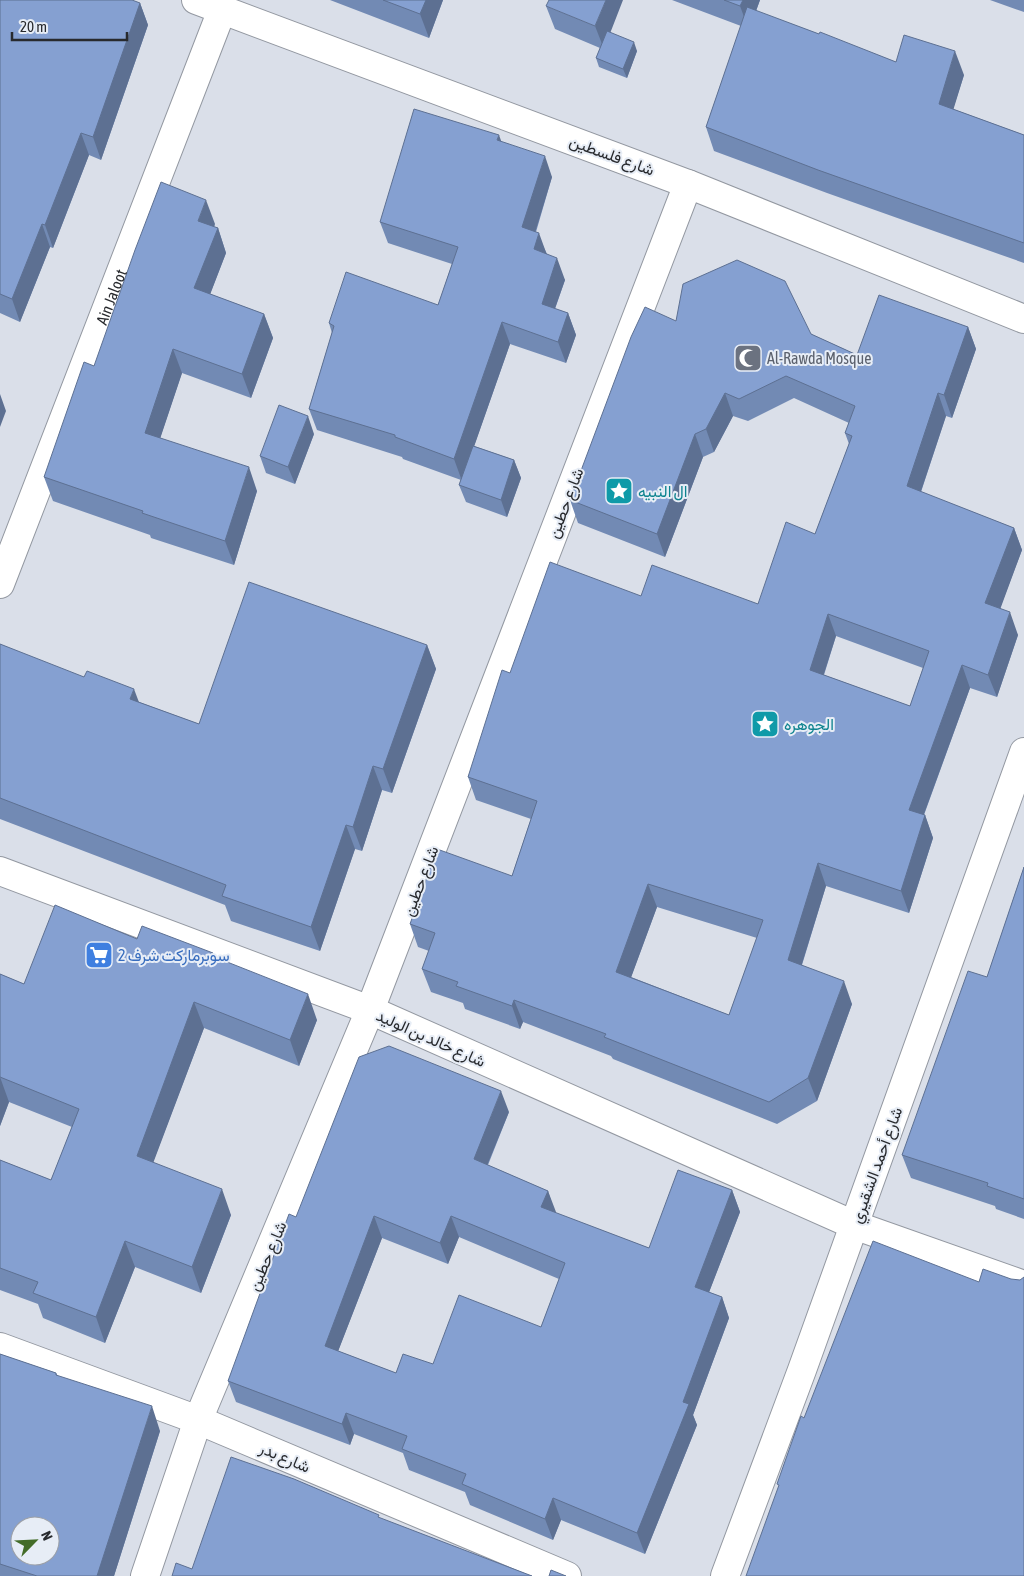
<svg xmlns="http://www.w3.org/2000/svg" width="1024" height="1576" font-family="'Asap Condensed',Vazirmatn,sans-serif">
  <style>
    .lines { fill: none; stroke-linecap: round; stroke-linejoin: round }
    .minor-casing { stroke: #9398a1; stroke-width: 30 }
    .tertiary-casing { stroke: #9398a1; stroke-width: 30 }
    .minor { stroke: #fff; stroke-width: 28 }
    .tertiary { stroke: #fff; stroke-width: 28 }
    .wall { fill: #728ab4; fill-rule: evenodd }
    .shaded-wall { fill: #5d7092 }
    .building { fill: #85a0d1; stroke: #5d7092; fill-rule: evenodd }
    .labels { text-anchor: middle; dominant-baseline: central; stroke-width: 4; stroke-linejoin: round; paint-order: stroke }
    .street-label { font-size: 16px; fill: #282a2e; stroke: #e7edf6 }
    .worship-label { font-size: 16px; fill: #5b616d; stroke: #e7edf6; text-anchor: start }
    .culture-label { font-size: 16px; fill: #0d838f; stroke: #e7edf6; text-anchor: start }
    .shop-label { font-size: 16px; fill: #366cbe; stroke: #e7edf6; text-anchor: start }
  </style>
  <rect width="100%" height="100%" fill="#dadfe9"/>
  <g class="lines">
    <defs>
      <g id="minor">
        <path id="s1" d="M0 584 222 10"/>
        <path d="M0 871 370 1010 854 1225 1024 1285"/>
        <path d="M0 1347 198 1420 567 1576"/>
        <path d="M145 1576 198 1420 370 1010 688 184"/>
        <path d="M725 1576 802 1370 1024 752"/>
      </g>
      <path id="tertiary" d="M196 0 688 184 1024 319"/>
    </defs>
    <use href="#minor" class="minor-casing"/>
    <use href="#tertiary" class="tertiary-casing"/>
    <use href="#minor" class="minor"/>
    <use href="#tertiary" class="tertiary"/>
  </g>
  <path class="wall" d="M0 0 140 3 148 25 101 160 89 155 53 248 50 247 20 322 0 313Z
    M330 0H443L429 38Z
    M672 0H760L756 11 896 62 964 75 953 109 1024 135V263L827 193 714 151 706 127 741 26Z
    M990 0H1024V12Z
    M546 6 610 32 637 51 627 78 599 67 596 58 600 48 555 29Z
    M501 142 552 177 536 232 547 254 565 280 555 309 568 313 576 335 566 363 510 344 474 446 514 460 521 478 507 517 466 502 459 485 461 480 403 459 402 457 317 430 309 409 332 333 329 323 438 305 452 264 388 243 380 222Z
    M215 224 214 227 218 228 226 253 210 294 264 314 273 338 251 398 182 373 160 438 257 491 234 565 151 538 150 535 53 501 44 477 94 366Z
    M676 321 811 334 857 355 968 327 976 349 952 418 946 416 921 492 1014 528 1022 550 1000 608 1018 635 997 697 970 688 924 815H925L933 838 909 913 826 886 802 965 852 1004 817 1101 777 1124 613 1059 611 1056 523 1022 520 1029 465 1009 463 1003 431 992 422 969 429 951 418 947 410 924 512 876 531 819 476 800 468 777 510 673 641 596 758 604 815 534 849 444 845 433 849 423 794 398 748 421 733 416 714 452 703 457 665 557 578 523 570 500ZM836 636 923 668 910 706 824 675ZM657 907 757 938 729 1015 631 977Z
    M314 434 295 484 266 473 260 456Z
    M0 644 139 702 199 724 427 645 436 669 392 793 382 790 362 851 355 849 320 951 231 921 225 905 0 819Z
    M1024 867V1219L996 1209 995 1206 911 1178 902 1155 987 977Z
    M137 939 213 953 214 957 317 1020 299 1066 204 1028 153 1162 231 1215 201 1293 135 1267 105 1343 43 1318 38 1304 0 1290V1160L51 1180 72 1127 9 1102 0 1126V974L24 984Z
    M509 1112 488 1165 548 1191 555 1213 649 1248 732 1190 740 1212 709 1292 722 1297 729 1318 693 1415 697 1425 645 1554 561 1520 553 1540 470 1505 465 1492 409 1470 403 1453 354 1434 350 1445 236 1402 228 1381 296 1217ZM459 1237 559 1279 541 1327 433 1364 396 1373 338 1351 382 1238 448 1264Z
    M0 1354 56 1373 58 1376 160 1431 114 1576H0Z"/>
  <path class="shaded-wall" d="M426 0H443L429 38 420 14Z
    M606 0H623L604 49 595 26Z
    M743 0H760L749 30 740 6Z
    M140 3 148 25 101 160 93 137Z
    M634 42 637 51 627 78 623 69Z
    M955 51 964 75 948 127 939 104Z
    M81 133 89 155 53 248 45 225Z
    M499 135 507 157 497 140Z
    M545 156 552 177 530 249 522 227Z
    M206 200 215 224 207 245 198 221Z
    M42 224 50 247 20 322 12 299Z
    M218 228 226 253 203 313 194 288Z
    M539 233 547 255 534 249Z
    M557 258 565 280 549 325 542 304Z
    M568 313 576 335 566 363 558 342Z
    M264 314 273 338 251 398 242 374Z
    M502 322 510 344 462 481 454 459Z
    M968 327 976 349 952 418 944 395Z
    M173 349 182 373 154 457 145 433Z
    M725 393 733 416 714 452 706 429Z
    M938 393 946 416 915 509 907 486Z
    M0 394 6 411 0 427Z
    M308 416 314 434 295 484 288 467Z
    M695 434 703 457 665 557 657 534Z
    M514 460 521 478 507 517 501 500Z
    M249 467 257 491 234 565 225 541Z
    M1014 528 1022 550 994 626 985 603Z
    M1010 612 1018 635 997 697 988 675Z
    M828 614 836 636 818 692 810 670Z
    M427 645 436 669 392 793 383 769Z
    M962 665 970 688 917 833 909 810Z
    M134 689 143 713 130 699Z
    M373 766 382 790 362 851 353 827Z
    M925 815 933 838 909 913 901 891Z
    M346 825 355 849 320 951 311 927Z
    M818 863 826 886 796 983 788 960Z
    M648 884 657 907 625 994 616 972Z
    M844 981 852 1004 817 1101 808 1078Z
    M308 994 317 1020 299 1066 290 1040Z
    M514 1000 523 1022 520 1029 512 1006Z
    M194 1002 204 1028 146 1182 137 1156Z
    M0 1077 9 1102 0 1126Z
    M501 1091 509 1112 481 1180 474 1159Z
    M222 1189 231 1215 201 1293 192 1267Z
    M732 1190 740 1212 703 1308 695 1287Z
    M548 1191 556 1212 549 1228 541 1207Z
    M374 1216 382 1238 332 1367 325 1346Z
    M451 1216 459 1237 448 1264 440 1243Z
    M125 1241 135 1267 105 1343 96 1317Z
    M722 1297 729 1318 693 1415 697 1425 645 1554 637 1533 683 1402Z
    M152 1406 160 1431 114 1576H97Z
    M346 1413 354 1434 350 1445 342 1424Z
    M553 1498 561 1520 553 1540 545 1519Z"/>
  <path class="building" d="M0 0H132L140 3 93 137 81 133 45 225 42 224 12 299 0 294Z
    M383 0H426L420 14Z
    M549 0H606L595 26 546 6Z
    M724 0H743L740 6Z
    M747 7 819 34 820 32 896 62 904 35 955 51 939 104 1024 135V243L818 170 706 127Z
    M607 31 634 42 623 69 596 58Z
    M414 109 499 135 497 140 545 156 522 227 539 233 534 249 557 258 542 304 568 313 558 342 502 322 454 459 395 437V435L309 409 334 326 329 323 346 272 438 305 458 247 380 222Z
    M161 182 206 200 198 221 218 228 194 288 264 314 242 374 173 349 145 433 249 467 225 541 142 513 143 511 44 477 84 362 94 366 135 250Z
    M737 260 785 281 811 334 857 355 879 295 968 327 944 395 938 393 907 486 1014 528 985 603 1010 612 988 675 962 665 909 810 925 815 901 891 818 863 788 960 844 981 808 1078 769 1102 604 1037 606 1034 514 1000 512 1006 456 986 458 982 422 969 435 933 410 924 437 849 512 876 537 801 468 777 502 670 510 673 550 562 641 596 652 565 758 604 786 522 815 534 852 436 845 433 855 406 786 376 739 399 725 393 706 429 695 434 657 534 570 500 631 337 645 307 676 321 683 284ZM828 614 929 651 910 706 810 670ZM648 884 763 920 729 1015 616 972Z
    M279 405 308 416 288 467 260 456Z
    M473 446 514 460 501 500 459 485Z
    M249 582 427 645 383 769 373 766 353 827 346 825 311 927 222 896 226 885 0 798V644L84 677 87 671 134 689 130 699 199 724Z
    M1024 867V1199L987 1186 988 1183 902 1155 968 971 987 977Z
    M55 905 137 939 142 926 213 953 212 956 308 994 290 1040 194 1002 137 1156 222 1189 192 1267 125 1241 96 1317 33 1293 38 1282 0 1268V1160L51 1180 79 1109 0 1077V974L24 984Z
    M389 1046 501 1091 474 1159 548 1191 541 1207 649 1248 678 1170 732 1190 695 1287 722 1297 683 1402 689 1404 637 1533 553 1498 545 1519 462 1484 466 1474 402 1449 407 1436 346 1413 342 1424 228 1381 289 1214 296 1217 359 1057ZM374 1216 440 1243 451 1216 565 1263 541 1327 459 1295 433 1364 403 1354 396 1373 325 1346Z
    M873 1241 979 1282 983 1269 1011 1279 1020 1280 1024 1277V1576H746L779 1485 777 1484 801 1416 804 1418Z
    M0 1354 56 1373V1375L152 1406 97 1576H37L0 1564ZM20 1526H50V1556H20Z
    M231 1457 294 1479 379 1515 378 1517 532 1576H172L176 1563 192 1569Z
    M551 1570 566 1576H549Z"/>
  <defs>
    <symbol id="mosque-square" viewBox="-11 -11 22 22"><rect x="-9" y="-9" width="18" height="18" rx="4" fill="#6b7280" stroke="#e7edf6"/><path d="M3.5-4.9A6 6 0 1 0 3.5 4.9A5 5 0 1 1 3.5-4.9Z" fill="#fff"/></symbol>
    <symbol id="sight-square" viewBox="-11 -11 22 22"><rect x="-9" y="-9" width="18" height="18" rx="4" fill="#0f9aa8" stroke="#e7edf6"/><path d="M0-6L1.8-2.2L6-1.7L2.9 1.2L3.7 5.4L0 3.3L-3.7 5.4L-2.9 1.2L-6-1.7L-1.8-2.2Z" fill="#fff"/></symbol>
    <symbol id="supermarket-square" viewBox="-11 -11 22 22"><rect x="-9" y="-9" width="18" height="18" rx="4" fill="#3f7fe0" stroke="#e7edf6"/><path d="M-6-5.5h2.5l.6 2H6L4.5 2H-2.5L-4.4-4H-6ZM-1.5 3.2a1.3 1.3 0 1 0 .1 0ZM3 3.2a1.3 1.3 0 1 0 .1 0Z" fill="#fff"/></symbol>
  </defs>
  <g fill-rule="evenodd">
    <use href="#mosque-square" x="732" y="342" width="32" height="32"/>
    <use href="#sight-square" x="603" y="475" width="32" height="32"/>
    <use href="#sight-square" x="749" y="708" width="32" height="32"/>
    <use href="#supermarket-square" x="83" y="939" width="32" height="32"/>
  </g>
  <g class="labels">
    <g class="street-label">
      <text transform="translate(612 155) rotate(20)">شارع فلسطين</text>
      <text stroke="none"><textPath href="#s1" startOffset="308">Ain Jaloot</textPath></text>
      <text transform="translate(565 503) rotate(-69)">شارع حطين</text>
      <text transform="translate(420 881) rotate(-69)">شارع حطين</text>
      <text transform="translate(431 1038) rotate(24)">شارع خالد بن الوليد</text>
      <text transform="translate(876 1165) rotate(-70)">شارع أحمد الشقيري</text>
      <text transform="translate(267 1256) rotate(-67)">شارع حطين</text>
      <text transform="translate(285 1457) rotate(23)">شارع بدر</text>
    </g>
    <g class="worship-label">
      <text x="767" y="358">Al-Rawda Mosque</text>
    </g>
    <g class="culture-label">
      <text x="638" y="491">ال النبيه</text>
      <text x="784" y="724">الجوهره</text>
    </g>
    <g class="shop-label">
      <text x="118" y="955">سوبرماركت شرف 2</text>
    </g>
  </g>
  <g transform="translate(35 1541) rotate(66)"><circle r="24" fill="#e7edf6" stroke="#9b9fa6"/>
  <path d="M0-4L9 19L0 12L-9 19Z" fill="#436c28"/>
  <text y="-8" font-size="14" font-weight="bold" text-anchor="middle" fill="#282a2e">N</text>
  </g>
  <path d="M12 32v8h115v-8" fill="none" stroke="#282a2e" stroke-width="2.5"/>
  <text x="20" y="32" font-size="15" fill="#282a2e" stroke="#e7edf6" stroke-width="4" paint-order="stroke">20 m</text>
</svg>
